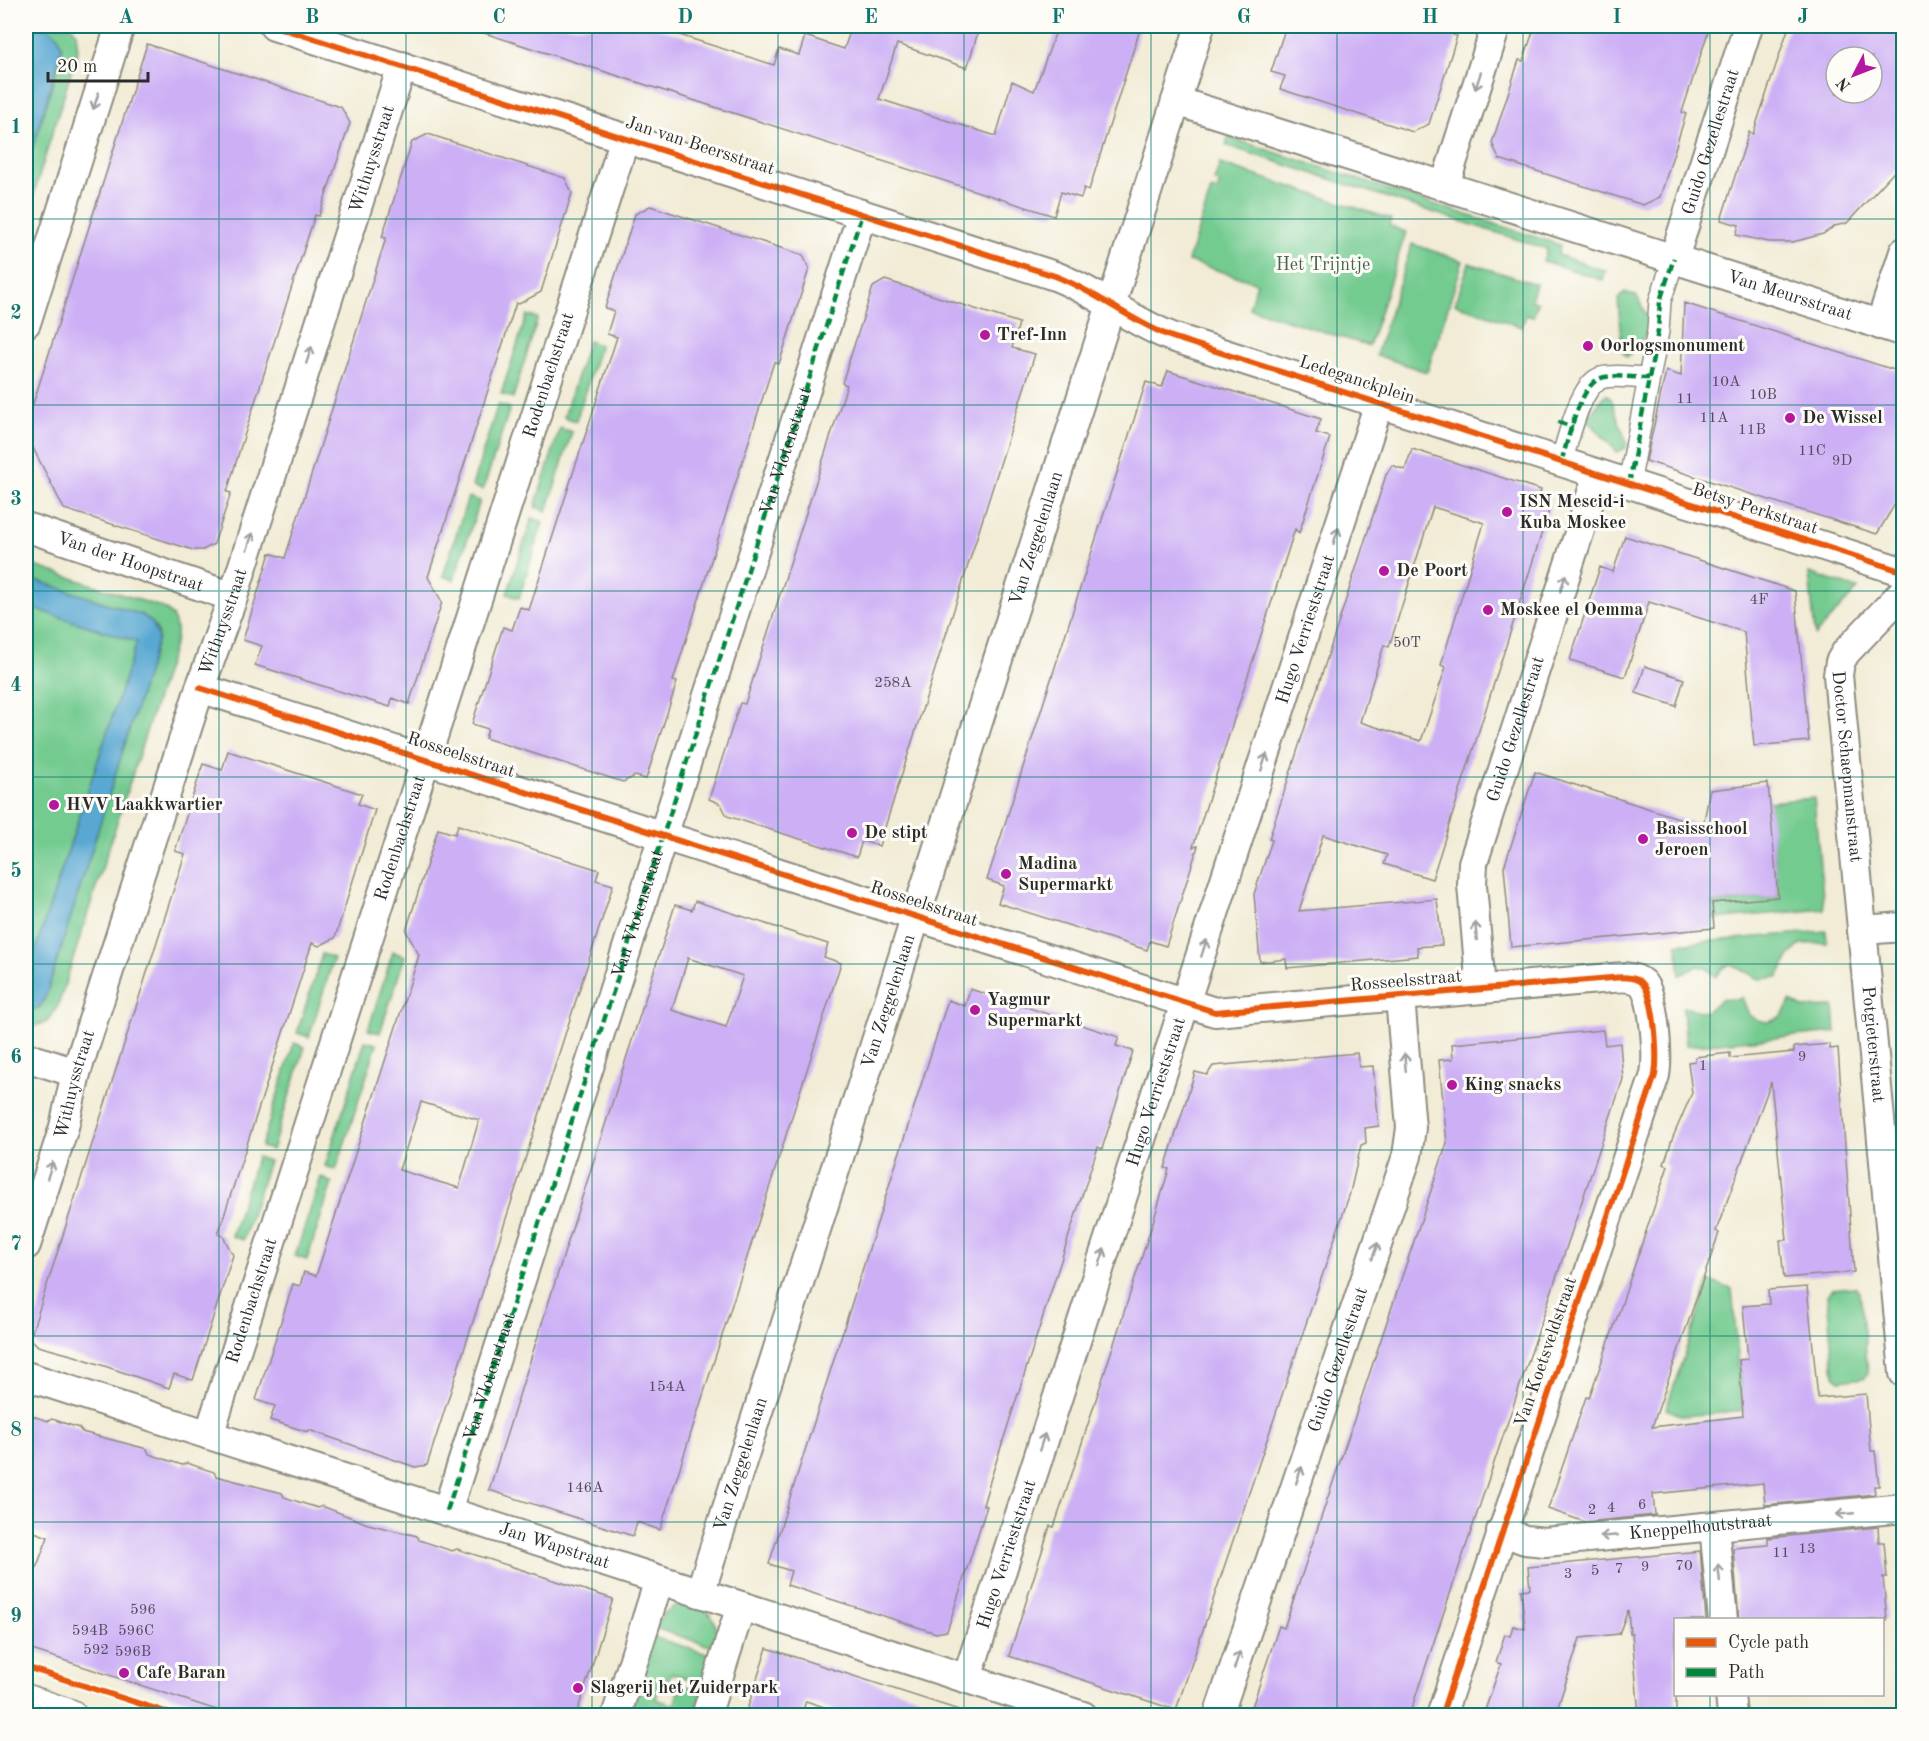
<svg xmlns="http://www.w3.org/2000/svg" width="1929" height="1741" font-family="'Old Standard TT',serif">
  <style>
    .green { fill: #73cb90; stroke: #4f7b5e; stroke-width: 1.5 }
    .water { fill: #58a8d2; stroke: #426a7e; stroke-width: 1.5 }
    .building { fill: #ccaff5; fill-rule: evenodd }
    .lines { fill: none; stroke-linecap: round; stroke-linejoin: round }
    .pedestrian-casing { stroke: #8e8c80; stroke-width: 24 }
    .minor-casing { stroke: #8e8c80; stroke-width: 32 }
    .tertiary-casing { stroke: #8e8c80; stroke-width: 36 }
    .pedestrian { stroke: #fff; stroke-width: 21 }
    .minor { stroke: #fff; stroke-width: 28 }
    .tertiary { stroke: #fff; stroke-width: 33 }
    .quiet { stroke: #00873e; stroke-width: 4.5; stroke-dasharray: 9 4.5; stroke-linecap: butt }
    .cycleway-casing { stroke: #fdfcf7; stroke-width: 10 }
    .cycleway { stroke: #e8590c; stroke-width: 6 }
    .oneway { stroke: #a0a0a0 }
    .grid { fill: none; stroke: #0f766e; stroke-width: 1.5; stroke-opacity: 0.55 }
    .poi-dot { fill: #b5179e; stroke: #fdfcf7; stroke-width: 2 }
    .labels { text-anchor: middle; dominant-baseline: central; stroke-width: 6; stroke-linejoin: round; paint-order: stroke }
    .number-label { font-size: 15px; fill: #534c5e }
    .street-label { font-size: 18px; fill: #2b2b2b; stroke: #fdfcf7 }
    .park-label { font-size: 18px; fill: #44634e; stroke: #fdfcf7 }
    .poi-label { font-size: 18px; font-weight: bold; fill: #2b2b2b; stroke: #fdfcf7; text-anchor: start }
    .neatline { fill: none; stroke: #0f766e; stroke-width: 2 }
    .grid-label { font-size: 20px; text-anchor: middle; font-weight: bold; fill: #0f766e }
  </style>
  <rect width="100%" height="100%" fill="#fdfcf7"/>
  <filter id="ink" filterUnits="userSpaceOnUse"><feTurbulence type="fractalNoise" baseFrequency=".0167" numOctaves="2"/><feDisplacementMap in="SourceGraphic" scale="12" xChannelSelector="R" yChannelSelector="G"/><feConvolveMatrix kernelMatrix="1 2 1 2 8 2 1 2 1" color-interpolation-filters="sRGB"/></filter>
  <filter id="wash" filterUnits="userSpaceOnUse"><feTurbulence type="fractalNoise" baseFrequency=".008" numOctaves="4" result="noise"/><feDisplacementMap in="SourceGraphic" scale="24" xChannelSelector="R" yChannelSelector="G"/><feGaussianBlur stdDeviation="1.35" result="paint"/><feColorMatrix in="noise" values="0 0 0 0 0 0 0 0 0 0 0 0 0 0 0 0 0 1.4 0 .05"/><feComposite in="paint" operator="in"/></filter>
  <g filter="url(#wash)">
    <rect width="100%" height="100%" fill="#f2ecd6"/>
    <path class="green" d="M43 26H71L76 32 78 50 26 219V170L62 54 57 35Z
      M1228 137 1560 245 1558 255 1606 271 1603 280 1543 261 1547 249 1234 148 1226 145Z
      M1220 164 1391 219 1389 226 1406 232 1369 346 1249 308 1257 283 1188 261 1211 190 1217 191 1220 183 1214 181Z
      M1412 244 1463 261 1427 372 1376 355Z
      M1469 263 1536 284 1531 300 1538 303 1533 317 1526 315 1522 327 1455 304Z
      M1625 292 1637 296 1652 328 1627 357 1622 351 1618 299Z
      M527 315 538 318 513 398 501 394Z
      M588 341 600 345 576 421 564 417Z
      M1606 394 1611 398 1626 441V448L1617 452 1587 419Z
      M498 404 510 408 483 490 472 486Z
      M560 428 572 432 547 511 535 507Z
      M468 497 480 501 454 580 443 576Z
      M532 518 543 522 519 598 507 594Z
      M26 563 161 607C175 614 177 625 176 639L58 1006 47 1022 28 1028H26V1012L40 1007 47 993 158 638 157 629 142 615 26 577Z
      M1809 573 1858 589 1815 635Z
      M26 606 137 642 26 978Z
      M1814 798 1824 909 1713 919 1711 904 1778 897 1769 802Z
      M1826 931 1827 943 1801 944 1790 955 1778 977 1759 979 1731 964 1726 966 1716 977 1706 968 1698 966 1680 975 1677 944Z
      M393 952 405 956 380 1033 368 1030Z
      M322 954 334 958 309 1037 297 1033Z
      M1742 997 1749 1015C1766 1028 1783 1021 1790 1001L1803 1008 1834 1007 1836 1032 1686 1046 1683 1007 1705 1012 1723 998 1737 1000Z
      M365 1041 377 1044 336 1170 325 1166Z
      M294 1043 305 1047 272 1150 261 1147Z
      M257 1157 269 1161 243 1240 231 1236Z
      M321 1177 332 1183 307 1260 295 1256Z
      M1709 1281 1732 1289 1743 1411 1683 1416 1666 1409Z
      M1855 1287 1860 1292 1868 1373 1863 1378 1840 1381 1834 1376 1827 1295 1832 1289Z
      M678 1604C707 1603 722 1619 716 1648L655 1628 664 1613Z
      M653 1637 714 1656 705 1684 671 1673 668 1681 661 1680 656 1699 674 1705 680 1684 703 1691 695 1715 628 1716Z"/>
    <path class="water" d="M26 26C44 26 58 27 62 48L26 170V91L32 66 26 49Z
      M26 577 142 615 153 623 158 638 47 993 40 1007 26 1012V978L137 642 26 606Z"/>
    <g id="blocks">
      <path class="building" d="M479 26H651L774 65 779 49 799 55 805 36 844 49 852 26H980L967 68 897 44 879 99 996 136 1012 81 1034 91 1058 26H1141L1089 190 1084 188 1081 198 1061 192 1054 216 478 31Z
        M1286 26H1456L1453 35 1457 36 1429 124 1413 132 1280 89 1285 76 1271 72Z
        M1535 26H1710L1682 112 1686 114 1660 197 1643 205 1499 159 1492 143 1519 60 1523 61Z
        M1789 26H1904V161L1847 223 1835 226 1823 234 1793 242H1769L1736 235 1739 225 1721 220 1749 132 1753 134ZM1836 57H1872V93H1836Z
        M147 44 341 107 350 123 319 216 315 215 294 280 240 449 227 492 231 493 214 544 203 550H193L64 509 26 434V426Z
        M428 134 565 178 572 193 541 292 519 304 516 303 428 577 442 602 409 704 392 698 390 707 255 665 262 646 243 640 270 553 285 558 386 238 382 237 412 142Z
        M650 206 803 255 809 269 779 364 774 362 673 681 677 682 646 779 635 776 623 782 485 738 488 729 472 724 503 627 512 630 520 607 529 610 617 337 607 334 614 311 605 308 635 214Z
        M885 280 1019 323 1012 348 1035 354 879 846 862 841 857 857 727 816 721 804 709 799 740 703 745 704 830 438 847 385 842 383 873 287Z
        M1684 303 1904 373V489L1877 534 1646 461 1666 371 1681 376Z
        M1168 371 1321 419 1316 433 1330 437 1299 533 1295 529 1193 847 1198 846 1166 946 1150 941 1147 950 998 903 1004 886 987 880 1146 382 1162 387Z
        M1412 449 1541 490 1537 503 1550 507 1432 879 1384 864 1387 855 1323 835 1299 911 1437 899 1442 945 1417 947 1418 956 1287 968 1286 959 1260 962 1254 894 1272 840 1269 839 1386 475 1392 465 1405 470ZM1433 507 1484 523 1441 665 1446 667 1421 741 1360 722 1384 645 1389 647Z
        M1625 536 1795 591 1809 741 1754 746 1744 632 1649 602 1625 677 1570 660 1600 567 1613 572Z
        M1645 666 1684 679 1676 706 1636 693Z
        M228 751 362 794 358 804 375 810 335 938 319 946 312 943 218 1234 223 1236 233 1255 193 1380 174 1374 169 1388 75 1356 38 1346 30 1338 185 854 175 851 203 764 222 770Z
        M1535 772 1703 826 1710 790 1768 783 1778 897 1712 903 1714 928 1511 947 1504 867Z
        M458 825 599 870 596 880 613 885 427 1465 415 1467 309 1430 308 1432 270 1420 275 1406 256 1400 293 1284 300 1286 304 1272 316 1276 419 955 406 931 438 829 455 834ZM421 1102 479 1120 459 1188 399 1170Z
        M695 901 828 944 824 957 841 963 660 1530 637 1522 633 1536 489 1490 675 905 692 910ZM688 958 743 976 726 1027 672 1010Z
        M970 989 1119 1037 1116 1046 1133 1051 1102 1149 1098 1147 1074 1220 990 1481 983 1505 987 1506 947 1631 936 1633 787 1585 791 1571 769 1564 948 1000 965 1006Z
        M1603 1030 1605 1045 1620 1043 1623 1079 1409 1716H1249L1279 1626 1284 1628 1447 1143 1439 1060 1453 1059 1452 1044Z
        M1830 1044V1049L1838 1048 1854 1272 1784 1278 1780 1240H1787L1771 1082 1716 1231 1719 1233 1652 1427 1743 1416 1739 1360 1748 1359 1743 1306 1769 1304 1768 1290 1807 1287 1818 1398 1866 1394 1871 1451H1875L1879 1486H1874L1875 1494 1765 1505 1763 1483 1653 1494 1655 1515 1585 1522 1548 1509 1586 1397 1589 1398 1617 1318 1668 1166 1664 1164 1673 1137 1692 1093 1688 1062 1695 1061V1057L1730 1053V1058L1794 1052V1047Z
        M1357 1053 1359 1067 1373 1066 1379 1126 1365 1128 1366 1143 1361 1145 1350 1193 1176 1710 1009 1656 1050 1526 1054 1527 1070 1480 1154 1219 1169 1169 1165 1168 1195 1072 1207 1075 1213 1066Z
        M26 1414 48 1421 52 1419 79 1428 82 1432 147 1449 149 1454 182 1465 187 1463 214 1472 216 1476 282 1493 284 1497 305 1504 318 1508 322 1506 368 1524 417 1536 419 1540 452 1551 457 1549 613 1599 576 1716H235L26 1648V1595L48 1537 26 1529Z
        M1878 1527 1879 1542H1884L1887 1577H1883L1887 1620H1739L1733 1548 1768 1545V1538Z
        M1700 1551 1706 1620H1676V1716H1639L1632 1633H1630L1628 1610 1619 1634 1580 1638 1555 1716 1527 1708 1524 1716H1483L1501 1664 1496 1662 1505 1634 1510 1636 1513 1626 1525 1629 1521 1590 1530 1589 1528 1567Z
        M767 1648 959 1710 958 1716H851L806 1701 801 1716H745Z"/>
    </g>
  </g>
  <g filter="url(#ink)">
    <use href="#blocks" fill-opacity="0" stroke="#8e8c80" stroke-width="1.5"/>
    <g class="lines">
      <defs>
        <path id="pedestrian" d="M1561 462C1568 442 1579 385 1601 378 1615 374 1634 378 1649 378
          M1629 484 1658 331 1660 301 1674 258"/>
        <g id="minor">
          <path d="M274 26 1055 276C1097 292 1130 321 1172 337L1904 572"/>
          <path id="s1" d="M1176 101 1904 332"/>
          <path d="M1445 185 1496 26"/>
          <path id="s2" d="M1674 258 1748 26"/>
          <path d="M26 323 120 26"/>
          <path d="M1880 325 1904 252"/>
          <path id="s3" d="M26 527 233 597"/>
          <path id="s4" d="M1904 591 1846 652 1840 662 1838 675 1904 1373"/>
          <path d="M200 688 1215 1012 1611 978C1621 977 1634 976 1642 983 1655 996 1658 1057 1655 1075L1441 1716"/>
          <path d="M1862 930 1904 927"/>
          <path id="s5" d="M1481 989 1472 885 1473 863 1598 474"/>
          <path d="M26 1057 76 1073"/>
          <path id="s6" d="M26 1245 64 1127 76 1073 200 688 233 597 402 66"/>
          <path id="s7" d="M26 1376 1083 1716"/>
          <path id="s8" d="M209 1435 625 138"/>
          <path d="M447 1511 862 214"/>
          <path d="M1714 1526 1723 1620"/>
          <path id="s9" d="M1501 1531 1525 1540 1545 1542 1904 1508"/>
          <path id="s10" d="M700 1593 1200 26"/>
          <path id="s11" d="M967 1678 1379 403"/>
          <path d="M1730 1694 1732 1716"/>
          <path d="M616 1716 659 1580"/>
          <path d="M706 1716 741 1606"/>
          <path id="s12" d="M1218 1716 1407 1156 1411 1128 1400 997"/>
        </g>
        <path id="tertiary" d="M26 1701 70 1716"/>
      </defs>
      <use href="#pedestrian" class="pedestrian-casing"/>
      <use href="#minor" class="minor-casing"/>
      <use href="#tertiary" class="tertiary-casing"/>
      <use href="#pedestrian" class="pedestrian"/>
      <use href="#minor" class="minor"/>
      <use href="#tertiary" class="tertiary"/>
      <g class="quiet">
        <path d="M1558 422 1573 427"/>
        <path d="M1561 462C1568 442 1579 385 1601 378 1615 374 1634 378 1649 378"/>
        <path d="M1629 484 1658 331 1660 301 1674 258"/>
        <path id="s13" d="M447 1511 862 214"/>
      </g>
      <defs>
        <path id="cycleway" d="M274 26 1055 276C1097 292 1130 321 1172 337L1904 572
          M200 688 1215 1012 1611 978C1621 977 1634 976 1642 983 1655 996 1658 1057 1655 1075L1441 1716
          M26 1667 178 1716"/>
      </defs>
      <use href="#cycleway" class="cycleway-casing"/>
      <use href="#cycleway" class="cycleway"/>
    </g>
    <defs><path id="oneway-shaft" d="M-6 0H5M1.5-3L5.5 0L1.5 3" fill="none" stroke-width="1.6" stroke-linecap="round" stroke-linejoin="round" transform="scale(1.5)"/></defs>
    <g class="oneway">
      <use href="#oneway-shaft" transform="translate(1478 81) rotate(108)"/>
      <use href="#oneway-shaft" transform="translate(96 101) rotate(108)"/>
      <use href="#oneway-shaft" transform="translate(309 355) rotate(-72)"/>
      <use href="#oneway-shaft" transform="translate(1336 536) rotate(-72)"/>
      <use href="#oneway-shaft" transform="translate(250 541) rotate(-73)"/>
      <use href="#oneway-shaft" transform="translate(1563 583) rotate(-72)"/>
      <use href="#oneway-shaft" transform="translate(1264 762) rotate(-72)"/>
      <use href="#oneway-shaft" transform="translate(1476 931) rotate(-95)"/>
      <use href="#oneway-shaft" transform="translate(1204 948) rotate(-72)"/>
      <use href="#oneway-shaft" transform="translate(1405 1062) rotate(-95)"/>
      <use href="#oneway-shaft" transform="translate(50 1170) rotate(-72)"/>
      <use href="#oneway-shaft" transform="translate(1375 1251) rotate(-71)"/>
      <use href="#oneway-shaft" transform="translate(1102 1257) rotate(-72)"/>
      <use href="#oneway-shaft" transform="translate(1042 1442) rotate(-72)"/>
      <use href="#oneway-shaft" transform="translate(1299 1475) rotate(-71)"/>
      <use href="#oneway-shaft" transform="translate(1845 1514) rotate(175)"/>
      <use href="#oneway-shaft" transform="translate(1609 1536) rotate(175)"/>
      <use href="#oneway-shaft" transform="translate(1719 1573) rotate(-96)"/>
      <use href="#oneway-shaft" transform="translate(1237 1660) rotate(-72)"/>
    </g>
  </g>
  <path class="grid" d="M219 26V1716M406 26V1716M592 26V1716M778 26V1716M964 26V1716M1151 26V1716M1337 26V1716M1523 26V1716M1710 26V1620M26 219H1904M26 405H1904M26 591H1904M26 777H1904M26 964H1904M26 1150H1904M26 1336H1904M26 1522H1904M1710 1694V1716"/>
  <g class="poi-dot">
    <circle cx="985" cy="335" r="6"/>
    <circle cx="1588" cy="346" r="6"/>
    <circle cx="1790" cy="418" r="6"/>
    <circle cx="1507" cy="512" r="6"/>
    <circle cx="1384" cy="571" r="6"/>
    <circle cx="1488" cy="610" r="6"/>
    <circle cx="54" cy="805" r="6"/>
    <circle cx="852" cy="833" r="6"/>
    <circle cx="1643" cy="839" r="6"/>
    <circle cx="1006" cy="874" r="6"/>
    <circle cx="975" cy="1010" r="6"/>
    <circle cx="1452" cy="1085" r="6"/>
    <circle cx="124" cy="1673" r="6"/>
    <circle cx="578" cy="1688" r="6"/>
  </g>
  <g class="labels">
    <g class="number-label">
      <text x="1726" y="382">10A</text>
      <text x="1763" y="395">10B</text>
      <text x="1685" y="399">11</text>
      <text x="1714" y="418">11A</text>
      <text x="1752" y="430">11B</text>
      <text x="1812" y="451">11C</text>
      <text x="1842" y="461">9D</text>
      <text x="1759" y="600">4F</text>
      <text x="1407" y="643">50T</text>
      <text x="893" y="683">258A</text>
      <text x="1802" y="1057">9</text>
      <text x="1703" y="1066">1</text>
      <text x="667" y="1387">154A</text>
      <text x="585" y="1488">146A</text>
      <text x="1642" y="1505">6</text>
      <text x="1611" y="1508">4</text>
      <text x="1592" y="1510">2</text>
      <text x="1807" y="1549">13</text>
      <text x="1781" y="1553">11</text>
      <text x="1684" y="1566">70</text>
      <text x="1645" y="1567">9</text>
      <text x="1619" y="1569">7</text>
      <text x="1595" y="1571">5</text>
      <text x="1568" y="1574">3</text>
      <text x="143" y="1610">596</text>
      <text x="90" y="1631">594B</text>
      <text x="136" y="1631">596C</text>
      <text x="96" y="1650">592</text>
      <text x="133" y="1652">596B</text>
    </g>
    <g class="street-label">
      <text stroke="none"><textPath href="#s2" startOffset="122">Guido Gezellestraat</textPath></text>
      <text transform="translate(700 146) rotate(18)">Jan van Beersstraat</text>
      <text stroke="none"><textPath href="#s6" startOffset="1140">Withuysstraat</textPath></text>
      <text stroke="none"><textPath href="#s1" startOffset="644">Van Meursstraat</textPath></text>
      <text stroke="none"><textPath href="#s8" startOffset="1113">Rodenbachstraat</textPath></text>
      <text transform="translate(1357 380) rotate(18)">Ledeganckplein</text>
      <text stroke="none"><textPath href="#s13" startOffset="1113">Van Vlotenstraat</textPath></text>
      <text transform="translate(1755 509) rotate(18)">Betsy Perkstraat</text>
      <text stroke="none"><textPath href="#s10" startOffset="1107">Van Zeggelenlaan</textPath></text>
      <text stroke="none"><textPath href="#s3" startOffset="110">Van der Hoopstraat</textPath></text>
      <text stroke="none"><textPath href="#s6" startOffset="654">Withuysstraat</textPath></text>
      <text stroke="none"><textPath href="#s11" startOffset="1102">Hugo Verrieststraat</textPath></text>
      <text stroke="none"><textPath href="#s5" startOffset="267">Guido Gezellestraat</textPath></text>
      <text transform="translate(461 755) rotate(18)">Rosseelsstraat</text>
      <text stroke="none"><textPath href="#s4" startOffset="201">Doctor Schaepmanstraat</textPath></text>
      <text stroke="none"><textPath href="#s8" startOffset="627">Rodenbachstraat</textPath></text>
      <text transform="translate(924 904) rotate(18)">Rosseelsstraat</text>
      <text stroke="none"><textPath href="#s13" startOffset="627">Van Vlotenstraat</textPath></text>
      <text transform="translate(1406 981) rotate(-5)">Rosseelsstraat</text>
      <text stroke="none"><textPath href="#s10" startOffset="621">Van Zeggelenlaan</textPath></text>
      <text stroke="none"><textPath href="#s4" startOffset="480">Potgieterstraat</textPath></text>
      <text stroke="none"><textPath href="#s6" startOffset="168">Withuysstraat</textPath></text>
      <text stroke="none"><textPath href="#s11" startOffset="616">Hugo Verrieststraat</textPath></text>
      <text stroke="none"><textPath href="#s8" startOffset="141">Rodenbachstraat</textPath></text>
      <text transform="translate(1546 1352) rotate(-71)">Van Koetsveldstraat</text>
      <text stroke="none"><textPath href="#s12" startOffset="376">Guido Gezellestraat</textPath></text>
      <text stroke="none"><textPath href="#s13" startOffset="141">Van Vlotenstraat</textPath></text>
      <text stroke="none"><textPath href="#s10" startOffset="135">Van Zeggelenlaan</textPath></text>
      <text stroke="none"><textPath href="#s9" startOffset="202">Kneppelhoutstraat</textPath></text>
      <text stroke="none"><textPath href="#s7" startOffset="555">Jan Wapstraat</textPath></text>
      <text stroke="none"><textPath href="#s11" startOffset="130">Hugo Verrieststraat</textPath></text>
    </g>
    <g class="park-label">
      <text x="1323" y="265">Het Trijntje</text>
    </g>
    <g class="poi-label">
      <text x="997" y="335">Tref-Inn</text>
      <text x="1600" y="346">Oorlogsmonument</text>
      <text x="1802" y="418">De Wissel</text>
      <text x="1519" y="502">ISN Mescid-i<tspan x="1519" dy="21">Kuba Moskee</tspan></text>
      <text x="1396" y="571">De Poort</text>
      <text x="1500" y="610">Moskee el Oemma</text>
      <text x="66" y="805">HVV Laakkwartier</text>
      <text x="1655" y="829">Basisschool<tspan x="1655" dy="21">Jeroen</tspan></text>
      <text x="864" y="833">De stipt</text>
      <text x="1018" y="864">Madina<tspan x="1018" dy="21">Supermarkt</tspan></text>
      <text x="987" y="1000">Yagmur<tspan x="987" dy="21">Supermarkt</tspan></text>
      <text x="1464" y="1085">King snacks</text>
      <text x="136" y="1673">Cafe Baran</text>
      <text x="590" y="1688">Slagerij het Zuiderpark</text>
    </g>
  </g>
  <rect width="1929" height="1741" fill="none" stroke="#fdfcf7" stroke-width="66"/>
  <rect x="1674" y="1618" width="210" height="78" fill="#fdfcf7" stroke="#a9a8a5" stroke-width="1.5"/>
  <rect x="1686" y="1638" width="30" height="9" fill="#e8590c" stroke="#a9a8a5" stroke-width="1.5"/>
  <text x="1728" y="1648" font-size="18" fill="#2b2b2b">Cycle path</text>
  <rect x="1686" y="1668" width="30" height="9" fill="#00873e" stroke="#a9a8a5" stroke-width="1.5"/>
  <text x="1728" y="1678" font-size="18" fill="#2b2b2b">Path</text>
  <g transform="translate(1854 75) rotate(228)"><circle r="28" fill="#fdfcf7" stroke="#a9a8a5" stroke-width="1.5"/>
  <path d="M0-4.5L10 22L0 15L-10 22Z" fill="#b5179e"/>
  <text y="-9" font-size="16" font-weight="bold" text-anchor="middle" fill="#2b2b2b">N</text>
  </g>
  <path d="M48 72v9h100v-9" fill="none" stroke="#2b2b2b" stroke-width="3"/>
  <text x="57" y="72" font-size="18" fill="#2b2b2b" stroke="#fdfcf7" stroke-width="4.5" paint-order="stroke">20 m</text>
  <rect x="33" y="33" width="1863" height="1675" class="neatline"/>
  <g class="grid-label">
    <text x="126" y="23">A</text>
    <text x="312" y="23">B</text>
    <text x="499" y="23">C</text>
    <text x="685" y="23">D</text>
    <text x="871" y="23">E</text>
    <text x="1058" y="23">F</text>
    <text x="1244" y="23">G</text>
    <text x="1430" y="23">H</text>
    <text x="1617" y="23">I</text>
    <text x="1803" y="23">J</text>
    <text x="16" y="133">1</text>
    <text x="16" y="319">2</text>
    <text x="16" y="505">3</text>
    <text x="16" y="691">4</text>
    <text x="16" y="877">5</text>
    <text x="16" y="1063">6</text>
    <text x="16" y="1250">7</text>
    <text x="16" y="1436">8</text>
    <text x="16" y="1622">9</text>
  </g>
</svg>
